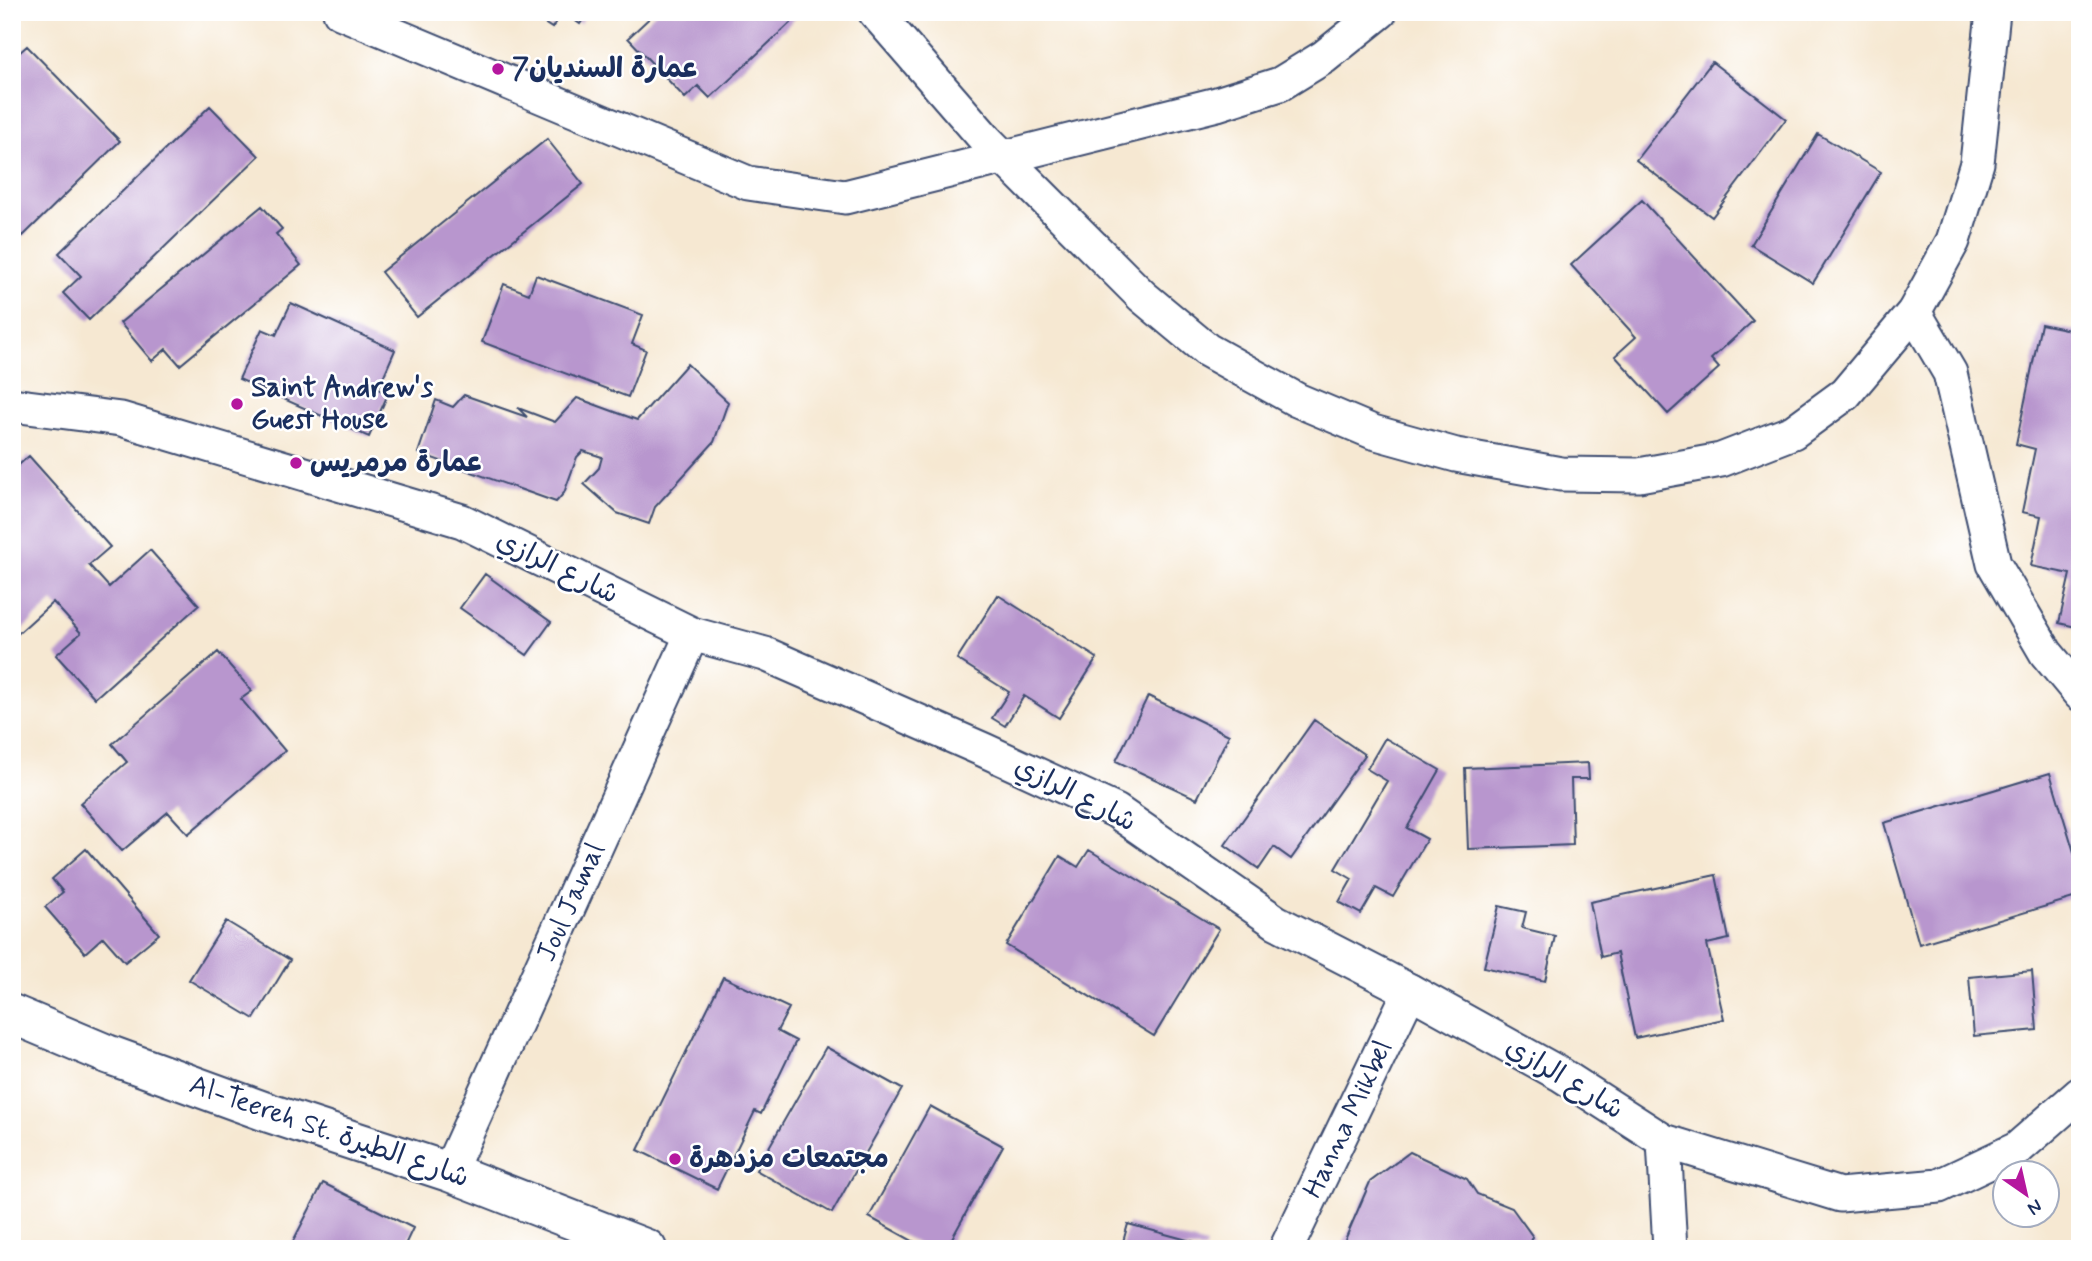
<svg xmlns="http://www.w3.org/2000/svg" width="2092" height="1261" font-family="Mynerve,'Playpen Sans Arabic',sans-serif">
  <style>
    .building { fill: #b896ce }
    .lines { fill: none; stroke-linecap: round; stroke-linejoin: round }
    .minor-casing { stroke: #3c4b6f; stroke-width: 37 }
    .secondary-casing { stroke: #3c4b6f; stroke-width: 42 }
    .minor { stroke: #fff; stroke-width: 33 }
    .secondary { stroke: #fff; stroke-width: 38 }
    .poi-dot { fill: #b5179e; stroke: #fff; stroke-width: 2.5 }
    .labels { text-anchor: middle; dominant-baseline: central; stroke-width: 5; stroke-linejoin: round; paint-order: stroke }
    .poi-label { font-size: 28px; font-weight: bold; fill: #1b2f5e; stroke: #fff; text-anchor: start }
    .street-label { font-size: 28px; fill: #1b2f5e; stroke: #fff }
  </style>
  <rect width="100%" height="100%" fill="#fff"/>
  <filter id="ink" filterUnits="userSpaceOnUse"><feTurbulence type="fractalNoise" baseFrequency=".0143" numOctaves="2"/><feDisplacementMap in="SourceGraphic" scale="14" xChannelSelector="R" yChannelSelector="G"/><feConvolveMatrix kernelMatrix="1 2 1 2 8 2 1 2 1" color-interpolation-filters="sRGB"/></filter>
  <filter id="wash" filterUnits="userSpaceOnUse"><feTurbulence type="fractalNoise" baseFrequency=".00686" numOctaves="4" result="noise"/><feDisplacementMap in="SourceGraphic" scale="28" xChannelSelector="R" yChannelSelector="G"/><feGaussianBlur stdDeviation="1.57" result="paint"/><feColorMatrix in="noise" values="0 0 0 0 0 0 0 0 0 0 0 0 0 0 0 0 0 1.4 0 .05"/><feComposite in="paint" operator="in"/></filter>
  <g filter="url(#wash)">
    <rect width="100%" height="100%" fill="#f6e8d2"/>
    <g id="blocks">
      <path class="building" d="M527 12H562L552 28Z
        M563 12H588L580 24Z
        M656 12H802L710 98 698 86 685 98 628 38Z
        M27 46 120 141 23 236 12 225V48L18 54Z
        M1712 62 1786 119 1712 217 1636 160Z
        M210 106 259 156 89 320 63 293 81 276 59 253Z
        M1818 134 1881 172 1813 283 1751 245Z
        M547 139 583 184 417 317 381 272Z
        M1642 200 1753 321 1711 359 1719 368 1668 414 1615 356 1636 337 1571 265Z
        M262 206 282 229 276 234 301 265 180 365 166 349 152 361 120 323Z
        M536 275 643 315 632 344 646 350 628 397 482 342 504 284 529 294Z
        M291 303 395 350 378 389 388 394 369 437 239 379 262 329 276 335Z
        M2041 324 2080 332V628L2059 623 2070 574 2031 566 2041 516 2022 512 2035 449 2016 444Z
        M687 364 728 402 714 442 655 507 649 524 617 513 584 484 599 468 602 457 583 451 577 457 564 493 556 502 418 453 436 400 453 407 464 395 527 417 518 408 555 422 577 398 637 420Z
        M29 456 110 547 89 565 109 587 150 550 199 605 95 698 56 655 81 633 53 602 12 639V471Z
        M485 574 551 622 527 655 460 608Z
        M998 595 1097 658 1059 718 1024 696 1005 726 992 718 1009 692 957 659Z
        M218 652 252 691 241 699 285 751 188 834 168 812 122 851 80 803 127 762 112 744Z
        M1148 696 1229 735 1197 799 1116 761Z
        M1314 720 1365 755 1291 859 1274 847 1259 869 1225 845Z
        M1385 738 1440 770 1407 828 1427 839 1393 897 1376 888 1361 914 1339 902 1352 879 1335 869 1387 781 1367 769Z
        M1588 763 1589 779H1571L1573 845 1468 849 1465 768Z
        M2050 773 2080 872V896L1919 944 1884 823Z
        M86 849 159 934 125 962 103 937 85 953 45 907 63 892 52 879Z
        M1089 850 1219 929 1154 1036 1006 945 1060 856 1078 867Z
        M1716 875 1729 939 1707 944 1724 1019 1635 1038 1617 953 1601 957 1590 902Z
        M1499 906 1526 912 1522 928 1555 936 1545 981 1484 967Z
        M226 921 290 960 254 1019 189 980Z
        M2032 971 2037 1030 1974 1036 1969 977Z
        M723 977 789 1008 777 1031 796 1041 761 1114 755 1111 717 1189 638 1150Z
        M826 1047 902 1089 832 1213 756 1170Z
        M930 1106 1003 1146 946 1249H927L869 1217Z
        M1410 1152 1467 1179 1477 1194 1512 1208 1533 1237 1528 1249H1341L1370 1182Z
        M323 1183 413 1228 403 1249H289Z
        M1128 1224 1206 1245 1205 1249H1121Z"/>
    </g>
  </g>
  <g filter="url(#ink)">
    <use href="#blocks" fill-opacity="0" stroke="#3c4b6f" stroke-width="2"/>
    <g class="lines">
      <defs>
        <g id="minor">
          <path d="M340 12 748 183 845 197 1217 104 1280 84 1324 57 1380 12"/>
          <path d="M875 12 987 141 1142 296 1207 350 1297 400 1373 432 1456 455 1561 474 1639 475 1721 460 1793 432 1845 394 1914 312 1953 241 1977 163 1993 12"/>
          <path d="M1914 312 1950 373 1994 564 2046 653 2080 694"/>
          <path d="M12 405 121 419 462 521 692 634 765 654 984 750 1116 811 1276 922 1410 991 1560 1074 1664 1141 1840 1195 1939 1186 2017 1149 2080 1094"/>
          <path d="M1664 1141 1670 1249"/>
          <path id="s1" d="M449 1172 692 634"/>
          <path id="s2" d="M1286 1249 1410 991"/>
        </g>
        <path id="secondary" d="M12 1014 107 1054 269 1113 449 1172 647 1249"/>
      </defs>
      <use href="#minor" class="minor-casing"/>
      <use href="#secondary" class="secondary-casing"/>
      <use href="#minor" class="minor"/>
      <use href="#secondary" class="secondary"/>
    </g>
  </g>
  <g class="poi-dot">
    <circle cx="498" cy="69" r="7"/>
    <circle cx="237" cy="404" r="7"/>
    <circle cx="296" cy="463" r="7"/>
    <circle cx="675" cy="1159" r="7"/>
  </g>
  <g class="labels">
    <g class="poi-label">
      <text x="512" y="69">عمارة السنديان7</text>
      <text x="251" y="388">Saint Andrew's<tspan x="251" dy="32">Guest House</tspan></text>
      <text x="310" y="463">عمارة مرمريس</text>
      <text x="689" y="1159">مجتمعات مزدهرة</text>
    </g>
    <g class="street-label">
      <text transform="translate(557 568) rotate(26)">شارع الرازي</text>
      <text transform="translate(1075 795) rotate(27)">شارع الرازي</text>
      <text stroke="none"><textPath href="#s1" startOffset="296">Joul Jamal</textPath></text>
      <text transform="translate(1564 1079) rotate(31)">شارع الرازي</text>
      <text stroke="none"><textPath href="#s2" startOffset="144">Hanna Mikbel</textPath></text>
      <text transform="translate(329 1132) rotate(19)">Al-Teereh St. شارع الطيرة</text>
    </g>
  </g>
  <rect width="2092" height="1261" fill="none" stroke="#fff" stroke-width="42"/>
  <g transform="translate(2026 1194) rotate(146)"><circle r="33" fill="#ffffff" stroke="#a4acbf" stroke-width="2"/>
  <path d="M0-5L12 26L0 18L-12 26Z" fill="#b5179e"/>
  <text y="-10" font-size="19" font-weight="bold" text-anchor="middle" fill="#1b2f5e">N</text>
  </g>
</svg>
